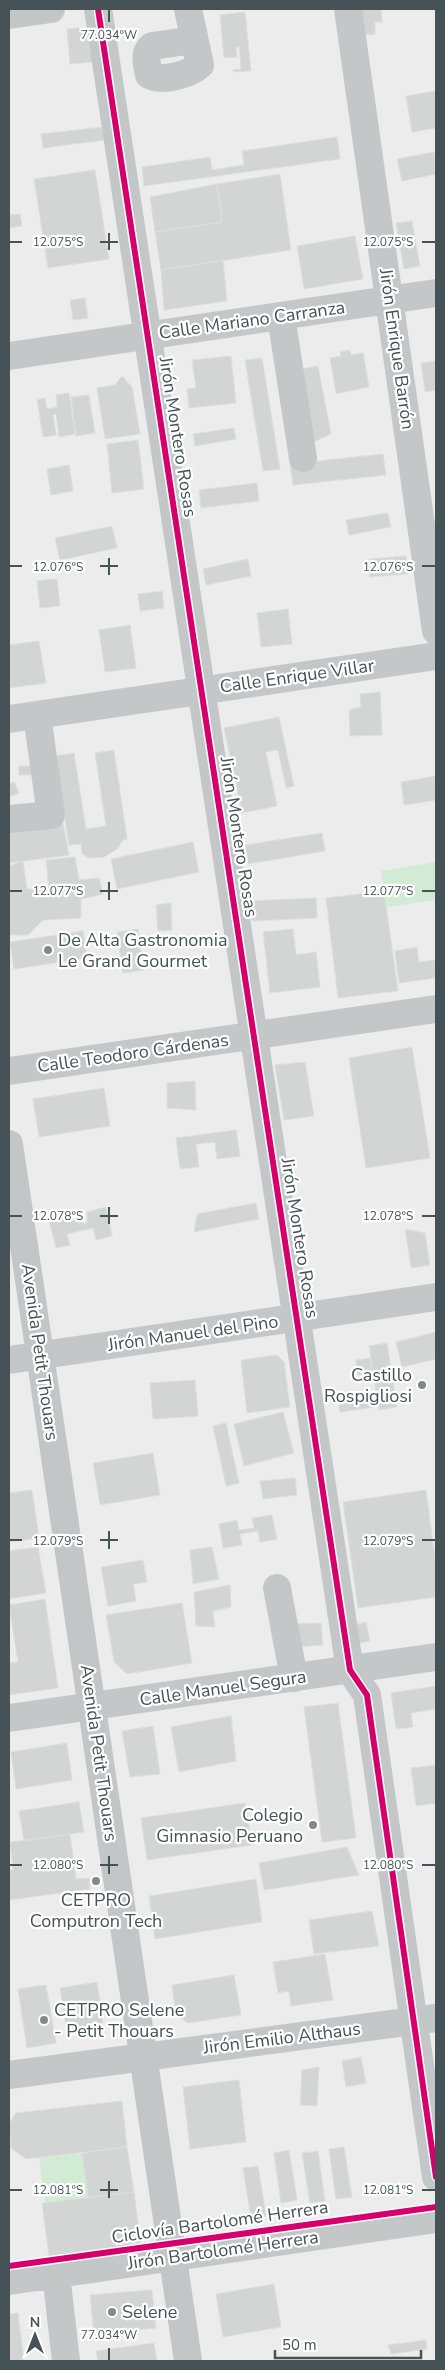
<svg xmlns="http://www.w3.org/2000/svg" width="445" height="2370" font-family="'Nunito Sans',sans-serif">
  <style>
    .green { fill: #d2ebd5 }
    .building { fill: #d3d4d4; stroke: #dededf }
    .lines { fill: none; stroke-linecap: round; stroke-linejoin: round }
    .minor { stroke: #c3c7c8; stroke-width: 28 }
    .major { stroke: #c2c6c7; stroke-width: 28 }
    .cycleway-casing { stroke: #fff; stroke-width: 9 }
    .cycleway { stroke: #d6006c; stroke-width: 6 }
    .ticks { fill: none; stroke: #455357; stroke-width: 2 }
    .poi-dot { fill: #80898b; stroke: #fff; stroke-width: 2 }
    .labels { text-anchor: middle; dominant-baseline: central; stroke-width: 4.5; stroke-linejoin: round; paint-order: stroke }
    .street-label { font-size: 18px; fill: #455357; stroke: #fff }
    .poi-label { font-size: 18px; fill: #455357; stroke: #fff; text-anchor: start }
    .ticks-label { font-size: 12px; text-anchor: middle; fill: #455357; stroke: #fff; stroke-width: 4.5; stroke-linejoin: round; paint-order: stroke }
  </style>
  <rect width="100%" height="100%" fill="#edecec"/>
  <path class="green" d="M436 862V900L387 907 381 871Z
    M82 2153 88 2198 45 2203 39 2158Z"/>
  <path class="building" d="M358 9H381L382 22H375V34L360 35Z
    M245 12 251 71 234 72 233 70 241 69 239 47H236L237 57 224 58 220 15Z
    M80 28 91 37 93 62 70 64 67 29Z
    M436 91V128L412 132 406 96Z
    M102 127 104 140 43 148 41 134Z
    M337 137 340 159 144 186 142 167 210 157 212 170 244 165 242 151Z
    M434 152 436 174 402 181 397 159Z
    M95 170 109 259 48 268 34 179Z
    M280 174 291 250 161 270 155 232 222 222 217 184Z
    M217 184 222 222 155 232 150 197Z
    M20 214 22 226 9 228V215Z
    M412 221 420 266 404 269 396 223Z
    M355 236 363 279 304 289 297 246Z
    M223 260 227 301 164 310 161 270Z
    M85 298 88 318 73 320 70 300Z
    M350 350 351 355 363 353 369 387 336 394 330 358 341 356 340 352Z
    M231 356 236 403 189 408 187 389 196 388 192 360Z
    M262 358 280 469 263 471 245 360Z
    M436 361V390L425 392 421 363Z
    M318 366 331 434 313 442 300 369Z
    M122 376 132 387 140 434 105 439 97 388 115 385Z
    M69 393 75 434 59 437 56 414 53 415 56 435 43 437 37 400 45 398 47 409 57 407 56 395Z
    M89 395 95 433 76 436 71 397Z
    M234 428 236 439 195 446 193 434Z
    M138 440 144 489 112 493 107 444Z
    M383 454 386 475 293 485 290 464Z
    M69 465 73 491 51 495 47 469Z
    M257 483 259 501 201 508 199 490Z
    M388 513 391 527 349 535 346 520Z
    M112 526 117 548 60 560 55 538Z
    M406 556 408 574 370 577 369 559Z
    M248 559 251 576 206 585 203 569Z
    M57 579 60 606 40 608 37 581Z
    M162 591 164 608 140 611 138 594Z
    M288 609 292 644 261 647 257 613Z
    M130 625 136 668 105 672 99 630Z
    M39 641 46 683 9 688V645Z
    M380 692 382 735 350 736 349 710 361 707 360 694Z
    M279 717 294 786 286 788 278 750 266 752 277 806 242 813 224 728Z
    M114 750 127 839 123 840 117 849 104 857 89 858 82 854 81 844 69 845 55 756 74 753 86 829 106 826 95 753Z
    M19 766H32L33 775H19Z
    M436 776V800L404 805 401 782Z
    M14 782 19 793 9 797V784Z
    M62 818 69 855 9 863V825Z
    M322 833 325 851 248 864 245 845Z
    M193 842 199 872 117 889 111 859Z
    M75 857 79 880 99 878 103 894 81 899V918L43 920 28 935H9V866L23 861 27 889H49L46 860Z
    M384 891 398 991 338 998 326 898Z
    M316 898 317 918 252 921 251 901Z
    M171 903 172 930 158 931 156 905Z
    M138 929 144 970 123 973 117 932Z
    M293 929 296 955 316 952 320 987 270 993 263 932Z
    M83 931 87 958 14 969 10 942Z
    M417 947 419 962 436 960V978L399 983 395 951Z
    M412 1047 430 1158 366 1168 349 1058Z
    M305 1062 314 1116 284 1120 275 1065Z
    M195 1081 196 1110 167 1108V1083Z
    M104 1088 110 1126 39 1137 33 1099Z
    M236 1130 240 1156 217 1159 215 1142 196 1144 199 1167 180 1169 176 1138Z
    M256 1203 259 1219 194 1232 197 1214Z
    M106 1207 112 1236 96 1240 93 1228 67 1234 70 1245 56 1248 48 1216 69 1211 72 1220 87 1224V1212Z
    M405 1229 425 1233 430 1265 411 1268Z
    M436 1332V1359L402 1367 396 1342Z
    M387 1343 397 1407 379 1410 369 1346Z
    M277 1355 284 1362 290 1407 247 1413 241 1360Z
    M370 1358 373 1373 358 1375 356 1360Z
    M195 1380 198 1416 153 1419 150 1383Z
    M350 1393V1399L373 1396 375 1407 340 1412 337 1394Z
    M283 1412 294 1453 244 1466 234 1424Z
    M226 1423 239 1483 226 1486 213 1426Z
    M153 1453 160 1495 100 1505 93 1463Z
    M295 1478 297 1495 263 1499 260 1481Z
    M32 1490 39 1538 9 1542V1493Z
    M426 1490 436 1566V1597L358 1608 343 1502Z
    M272 1515 277 1539 260 1542 258 1531 240 1534 242 1545 223 1548 219 1524 237 1520 239 1530 254 1528 252 1518Z
    M38 1547 46 1593 9 1599V1551Z
    M212 1547 219 1579 193 1584 190 1550Z
    M143 1560 147 1582 133 1584 136 1601 108 1606 101 1567Z
    M230 1585 231 1607 213 1611 215 1627 196 1626 194 1592Z
    M45 1599 58 1688 9 1695V1663L18 1662 9 1605Z
    M182 1603 192 1663 127 1674 114 1662 106 1615Z
    M366 1622 370 1641 354 1644 350 1626Z
    M321 1623 323 1645 295 1647 292 1624Z
    M436 1686V1709L411 1713 413 1727 396 1729 391 1693Z
    M338 1703 356 1838 322 1842 304 1707Z
    M231 1716 236 1761 179 1772 171 1727Z
    M153 1726 160 1774 130 1777 122 1731Z
    M67 1743 72 1780 16 1789 11 1752Z
    M436 1765V1803L416 1806 411 1768Z
    M79 1802 84 1832 24 1841 19 1811Z
    M245 1803 252 1845 147 1860 141 1818Z
    M70 1834 76 1879 89 1878 90 1889 9 1900V1870H13L10 1842Z
    M347 1847 359 1875 264 1890 259 1863Z
    M256 1879 262 1922 155 1939 149 1896Z
    M372 1911 379 1946 314 1954 309 1920Z
    M325 1954 333 2000 291 2006 289 1991 278 1993 273 1962Z
    M234 1975 241 2015 188 2023 176 2015 172 1985Z
    M97 1982 103 2022 100 2027 67 2032 60 1988Z
    M46 1985 56 2043 27 2048 18 1989Z
    M361 2057 366 2083 346 2087 342 2061Z
    M319 2067 317 2106 300 2105 302 2070Z
    M239 2080 246 2142 190 2149 183 2087Z
    M122 2101 127 2147 26 2159 11 2148 9 2124 16 2113Z
    M127 2147 134 2192 88 2198 82 2153Z
    M344 2147 352 2197 336 2199 329 2149Z
    M289 2150 297 2200 281 2203 274 2153Z
    M318 2151 325 2201 310 2203 302 2153Z
    M258 2166 266 2216 251 2218 243 2168Z
    M134 2192 141 2245 49 2257 42 2203Z
    M274 2284 281 2327 223 2337 216 2294Z
    M152 2290 156 2328 94 2334 90 2295Z
    M18 2313 24 2361H9V2314Z
    M426 2340 427 2349 391 2354 388 2345Z
    M154 2343 157 2361H98L96 2351Z"/>
  <g class="lines">
    <path class="minor" d="M98 9 350 1670 367 1695 436 2177
      M188 9 200 65C189 75 162 82 149 75 147 63 143 54 152 46L194 40
      M348 9 436 631
      M281 316 303 458
      M9 356 436 293
      M9 719 436 656
      M9 819 51 815 37 715
      M9 1071 436 1009
      M9 1360 436 1297
      M277 1588 294 1678
      M9 1718 436 1657
      M9 2075 436 2018
      M56 2274 66 2361
      M9 2281 436 2219"/>
    <path class="major" d="M9 15 51 9
      M9 1144 188 2361"/>
    <defs>
      <path id="cycleway" d="M98 9 350 1670 367 1695 436 2177
        M9 2266 436 2207"/>
    </defs>
    <use href="#cycleway" class="cycleway-casing"/>
    <use href="#cycleway" class="cycleway"/>
  </g>
  <path class="ticks" d="M109 10V22M109 233V250M10 242H22M100 242H118M422 242H435M109 558V575M10 566H22M100 566H118M422 566H435M109 882V900M10 891H22M100 891H118M422 891H435M109 1207V1224M10 1216H22M100 1216H118M422 1216H435M109 1531V1549M10 1540H22M100 1540H118M422 1540H435M109 1856V1874M10 1865H22M100 1865H118M422 1865H435M109 2181V2198M10 2190H22M100 2190H118M422 2190H435M109 2348V2360"/>
  <g class="poi-dot">
    <circle cx="48" cy="950" r="5"/>
    <circle cx="422" cy="1385" r="5"/>
    <circle cx="313" cy="1825" r="5"/>
    <circle cx="96" cy="1881" r="5"/>
    <circle cx="44" cy="2020" r="5"/>
    <circle cx="112" cy="2312" r="5"/>
  </g>
  <g class="labels">
    <g class="street-label">
      <text transform="translate(252 320) rotate(-8)">Calle Mariano Carranza</text>
      <text transform="translate(397 349) rotate(82)">Jirón Enrique Barrón</text>
      <text transform="translate(178 437) rotate(81)">Jirón Montero Rosas</text>
      <text transform="translate(297 676) rotate(-8)">Calle Enrique Villar</text>
      <text transform="translate(239 837) rotate(81)">Jirón Montero Rosas</text>
      <text transform="translate(133 1053) rotate(-8)">Calle Teodoro Cárdenas</text>
      <text transform="translate(300 1238) rotate(81)">Jirón Montero Rosas</text>
      <text transform="translate(193 1333) rotate(-8)">Jirón Manuel del Pino</text>
      <text transform="translate(40 1352) rotate(82)">Avenida Petit Thouars</text>
      <text transform="translate(223 1688) rotate(-8)">Calle Manuel Segura</text>
      <text transform="translate(99 1753) rotate(82)">Avenida Petit Thouars</text>
      <text transform="translate(282 2038) rotate(-7)">Jirón Emilio Althaus</text>
      <text transform="translate(220 2222) rotate(-8)">Ciclovía Bartolomé Herrera</text>
      <text transform="translate(223 2250) rotate(-8)">Jirón Bartolomé Herrera</text>
    </g>
    <g class="poi-label">
      <text x="58" y="940">De Alta Gastronomia<tspan x="58" dy="21">Le Grand Gourmet</tspan></text>
      <text x="412" y="1375" text-anchor="end">Castillo<tspan x="412" dy="21">Rospigliosi</tspan></text>
      <text x="303" y="1815" text-anchor="end">Colegio<tspan x="303" dy="21">Gimnasio Peruano</tspan></text>
      <text x="96" y="1900" text-anchor="middle">CETPRO<tspan x="96" dy="21">Computron Tech</tspan></text>
      <text x="54" y="2010">CETPRO Selene<tspan x="54" dy="21">- Petit Thouars</tspan></text>
      <text x="122" y="2312">Selene</text>
    </g>
  </g>
  <g class="ticks-label">
    <text x="109" y="39">77.034°W</text>
    <text x="58" y="246">12.075°S</text>
    <text x="388" y="246">12.075°S</text>
    <text x="58" y="571">12.076°S</text>
    <text x="388" y="571">12.076°S</text>
    <text x="58" y="895">12.077°S</text>
    <text x="388" y="895">12.077°S</text>
    <text x="58" y="1220">12.078°S</text>
    <text x="388" y="1220">12.078°S</text>
    <text x="58" y="1545">12.079°S</text>
    <text x="388" y="1545">12.079°S</text>
    <text x="58" y="1869">12.080°S</text>
    <text x="388" y="1869">12.080°S</text>
    <text x="58" y="2194">12.081°S</text>
    <text x="388" y="2194">12.081°S</text>
    <text x="109" y="2339">77.034°W</text>
  </g>
  <rect width="445" height="2370" fill="none" stroke="#455357" stroke-width="20"/>
  <g transform="translate(35 2335)" stroke="#ffffff" stroke-width="4" paint-order="stroke">
  <path d="M0-4L9 19L0 12L-9 19Z" fill="#455357"/>
  <text y="-8" font-size="14" font-weight="bold" text-anchor="middle" fill="#455357">N</text>
  </g>
  <path d="M275 2350v8h146v-8" fill="none" stroke="#455357" stroke-width="2.5"/>
  <text x="282" y="2350" font-size="15" fill="#455357" stroke="#ffffff" stroke-width="4" paint-order="stroke">50 m</text>
</svg>
